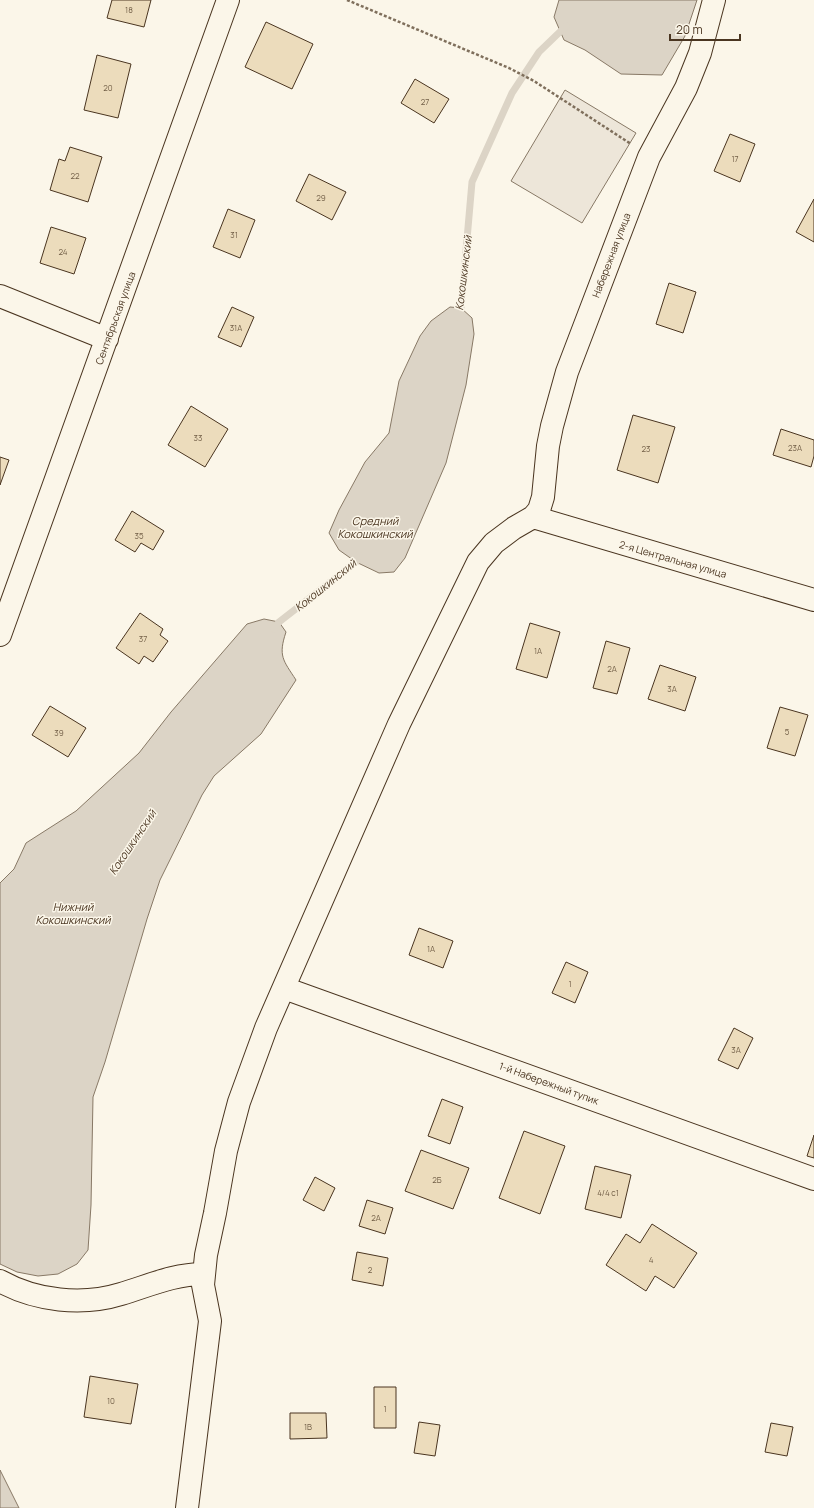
<svg xmlns="http://www.w3.org/2000/svg" width="814" height="1508" font-family="Manrope,sans-serif">
  <style>
    .green { fill: #ede6d9; stroke: #887966 }
    .water { fill: #dcd4c6; stroke: #887966 }
    .lines { fill: none; stroke-linecap: round; stroke-linejoin: round }
    .stream { stroke: #dcd4c6; stroke-width: 7 }
    .building { fill: #ecdcbc; stroke: #4a3520 }
    .minor-casing { stroke: #4a3520; stroke-width: 24 }
    .path { stroke: #7f6f5c; stroke-width: 2.5; stroke-dasharray: 3 2; stroke-linecap: butt }
    .minor { stroke: #fbf6e9; stroke-width: 22 }
    .labels { text-anchor: middle; dominant-baseline: central; stroke-width: 3; stroke-linejoin: round; paint-order: stroke }
    .number-label { font-size: 8px; fill: #725f47 }
    .street-label { font-size: 10px; fill: #4a3520; stroke: #fbf6e9 }
    .water-label { font-size: 11px; font-style: italic; fill: #4a3520; stroke: #fbf6e9 }
  </style>
  <rect width="100%" height="100%" fill="#fbf6e9"/>
  <path class="green" d="M565 90 636 133 582 223 511 181Z"/>
  <path class="water" d="M559 0H697L685 36 662 75 621 74 585 50 564 40 554 17Z
    M450 307 461 308 472 318 474 334 466 385 446 463 405 558 394 572 379 573 356 562 339 550 329 533 339 510 365 462 389 433 399 381 420 336 431 321Z
    M264 619 279 622 286 632C278 656 283 660 296 680L261 734 214 776 202 795 160 880 147 919 105 1062 93 1097 91 1205 88 1250 77 1264 58 1274 38 1276 17 1272 0 1264V883L14 869 26 843 76 811 139 753 171 712 247 624Z
    M0 1470 19 1508H0Z"/>
  <g class="lines">
    <path class="stream" d="M458 317 461 308 472 182 512 93 539 52 566 26
      M274 629 279 622 356 562 359 555"/>
  </g>
  <path class="building" d="M112 0H151L144 27 107 18Z
    M266 22 313 44 292 89 245 67Z
    M97 55 131 64 118 118 84 110Z
    M415 79 449 99 434 123 401 103Z
    M730 134 755 144 740 182 714 171Z
    M70 147 102 157 88 202 50 190 59 159 65 161Z
    M309 174 346 192 332 220 296 201Z
    M814 199V242L796 232Z
    M228 209 255 220 240 258 213 247Z
    M51 227 86 238 74 274 40 263Z
    M669 283 696 292 683 333 656 324Z
    M232 307 254 317 241 347 218 337Z
    M191 406 228 429 205 467 168 445Z
    M633 415 675 427 658 483 617 470Z
    M781 429 814 440V456L811 467 773 455Z
    M0 457 9 460 0 485Z
    M132 511 164 531 153 550 141 543 135 552 115 540Z
    M140 613 163 629 160 635 168 641 153 662 144 656 139 664 116 648Z
    M530 623 560 632 547 678 516 669Z
    M606 641 630 648 617 694 593 688Z
    M660 665 696 677 685 711 648 699Z
    M50 706 86 728 68 757 32 735Z
    M780 707 808 715 795 756 767 748Z
    M419 928 453 941 443 968 409 955Z
    M566 962 588 972 575 1003 552 993Z
    M734 1028 753 1038 738 1069 718 1060Z
    M442 1099 463 1107 450 1144 428 1136Z
    M524 1131 565 1146 540 1214 499 1198Z
    M814 1135V1158L807 1156Z
    M421 1150 469 1168 453 1209 405 1191Z
    M595 1166 631 1175 621 1218 585 1209Z
    M315 1177 335 1188 324 1211 303 1200Z
    M367 1200 393 1208 385 1234 359 1226Z
    M652 1224 697 1253 674 1288 655 1276 646 1291 606 1265 626 1234 640 1243Z
    M357 1252 388 1258 383 1286 352 1280Z
    M90 1376 138 1384 131 1424 84 1417Z
    M374 1387H396V1428H374Z
    M290 1413H326L327 1438 290 1439Z
    M419 1422 440 1425 435 1456 414 1453Z
    M771 1423 793 1427 787 1456 765 1452Z"/>
  <g class="lines">
    <defs>
      <path id="minor" d="M0 296 107 339
        M533 517 814 600
        M0 635 228 0
        M284 988 814 1179
        M0 1281C36 1301 82 1306 121 1294 148 1286 174 1274 203 1274
        M187 1508 210 1321 203 1285 206 1255 215 1213 226 1151 239 1102 266 1028 399 724 478 562 494 543 514 528 533 517 539 510 543 497 548 446 552 426 567 372 649 157 686 88 700 53 714 0"/>
    </defs>
    <use href="#minor" class="minor-casing"/>
    <path class="path" d="M347 0 509 68 534 81 631 144"/>
    <use href="#minor" class="minor"/>
  </g>
  <g class="labels">
    <g class="number-label">
      <text x="129" y="9">18</text>
      <text x="108" y="87">20</text>
      <text x="425" y="101">27</text>
      <text x="735" y="158">17</text>
      <text x="75" y="175">22</text>
      <text x="321" y="197">29</text>
      <text x="234" y="234">31</text>
      <text x="63" y="251">24</text>
      <text x="236" y="327">31А</text>
      <text x="198" y="437">33</text>
      <text x="795" y="447">23А</text>
      <text x="646" y="448">23</text>
      <text x="139" y="535">35</text>
      <text x="143" y="638">37</text>
      <text x="538" y="650">1А</text>
      <text x="612" y="668">2А</text>
      <text x="672" y="688">3А</text>
      <text x="787" y="731">5</text>
      <text x="59" y="732">39</text>
      <text x="431" y="948">1А</text>
      <text x="570" y="983">1</text>
      <text x="736" y="1049">3А</text>
      <text x="437" y="1179">2Б</text>
      <text x="608" y="1192">4/4 с1</text>
      <text x="376" y="1217">2А</text>
      <text x="651" y="1259">4</text>
      <text x="370" y="1269">2</text>
      <text x="111" y="1400">10</text>
      <text x="385" y="1408">1</text>
      <text x="308" y="1426">1В</text>
    </g>
    <g class="street-label">
      <text transform="translate(611 255) rotate(-69)">Набережная улица</text>
      <text transform="translate(115 318) rotate(-70)">Сентябрьская улица</text>
      <text transform="translate(673 559) rotate(16)">2-я Центральная улица</text>
      <text transform="translate(549 1083) rotate(20)">1-й Набережный тупик</text>
    </g>
    <g class="water-label">
      <text transform="translate(463 273) rotate(-83)">Кокошкинский</text>
      <text x="375" y="520">Средний<tspan x="375" dy="13">Кокошкинский</tspan></text>
      <text transform="translate(325 585) rotate(-39)">Кокошкинский</text>
      <text transform="translate(132 842) rotate(-56)">Кокошкинский</text>
      <text x="73" y="906">Нижний<tspan x="73" dy="13">Кокошкинский</tspan></text>
    </g>
  </g>
  <path d="M670 34v6h70v-6" fill="none" stroke="#4a3520" stroke-width="2"/>
  <text x="676" y="34" font-size="12" fill="#4a3520" stroke="#fbf6e9" stroke-width="3" paint-order="stroke">20 m</text>
</svg>
